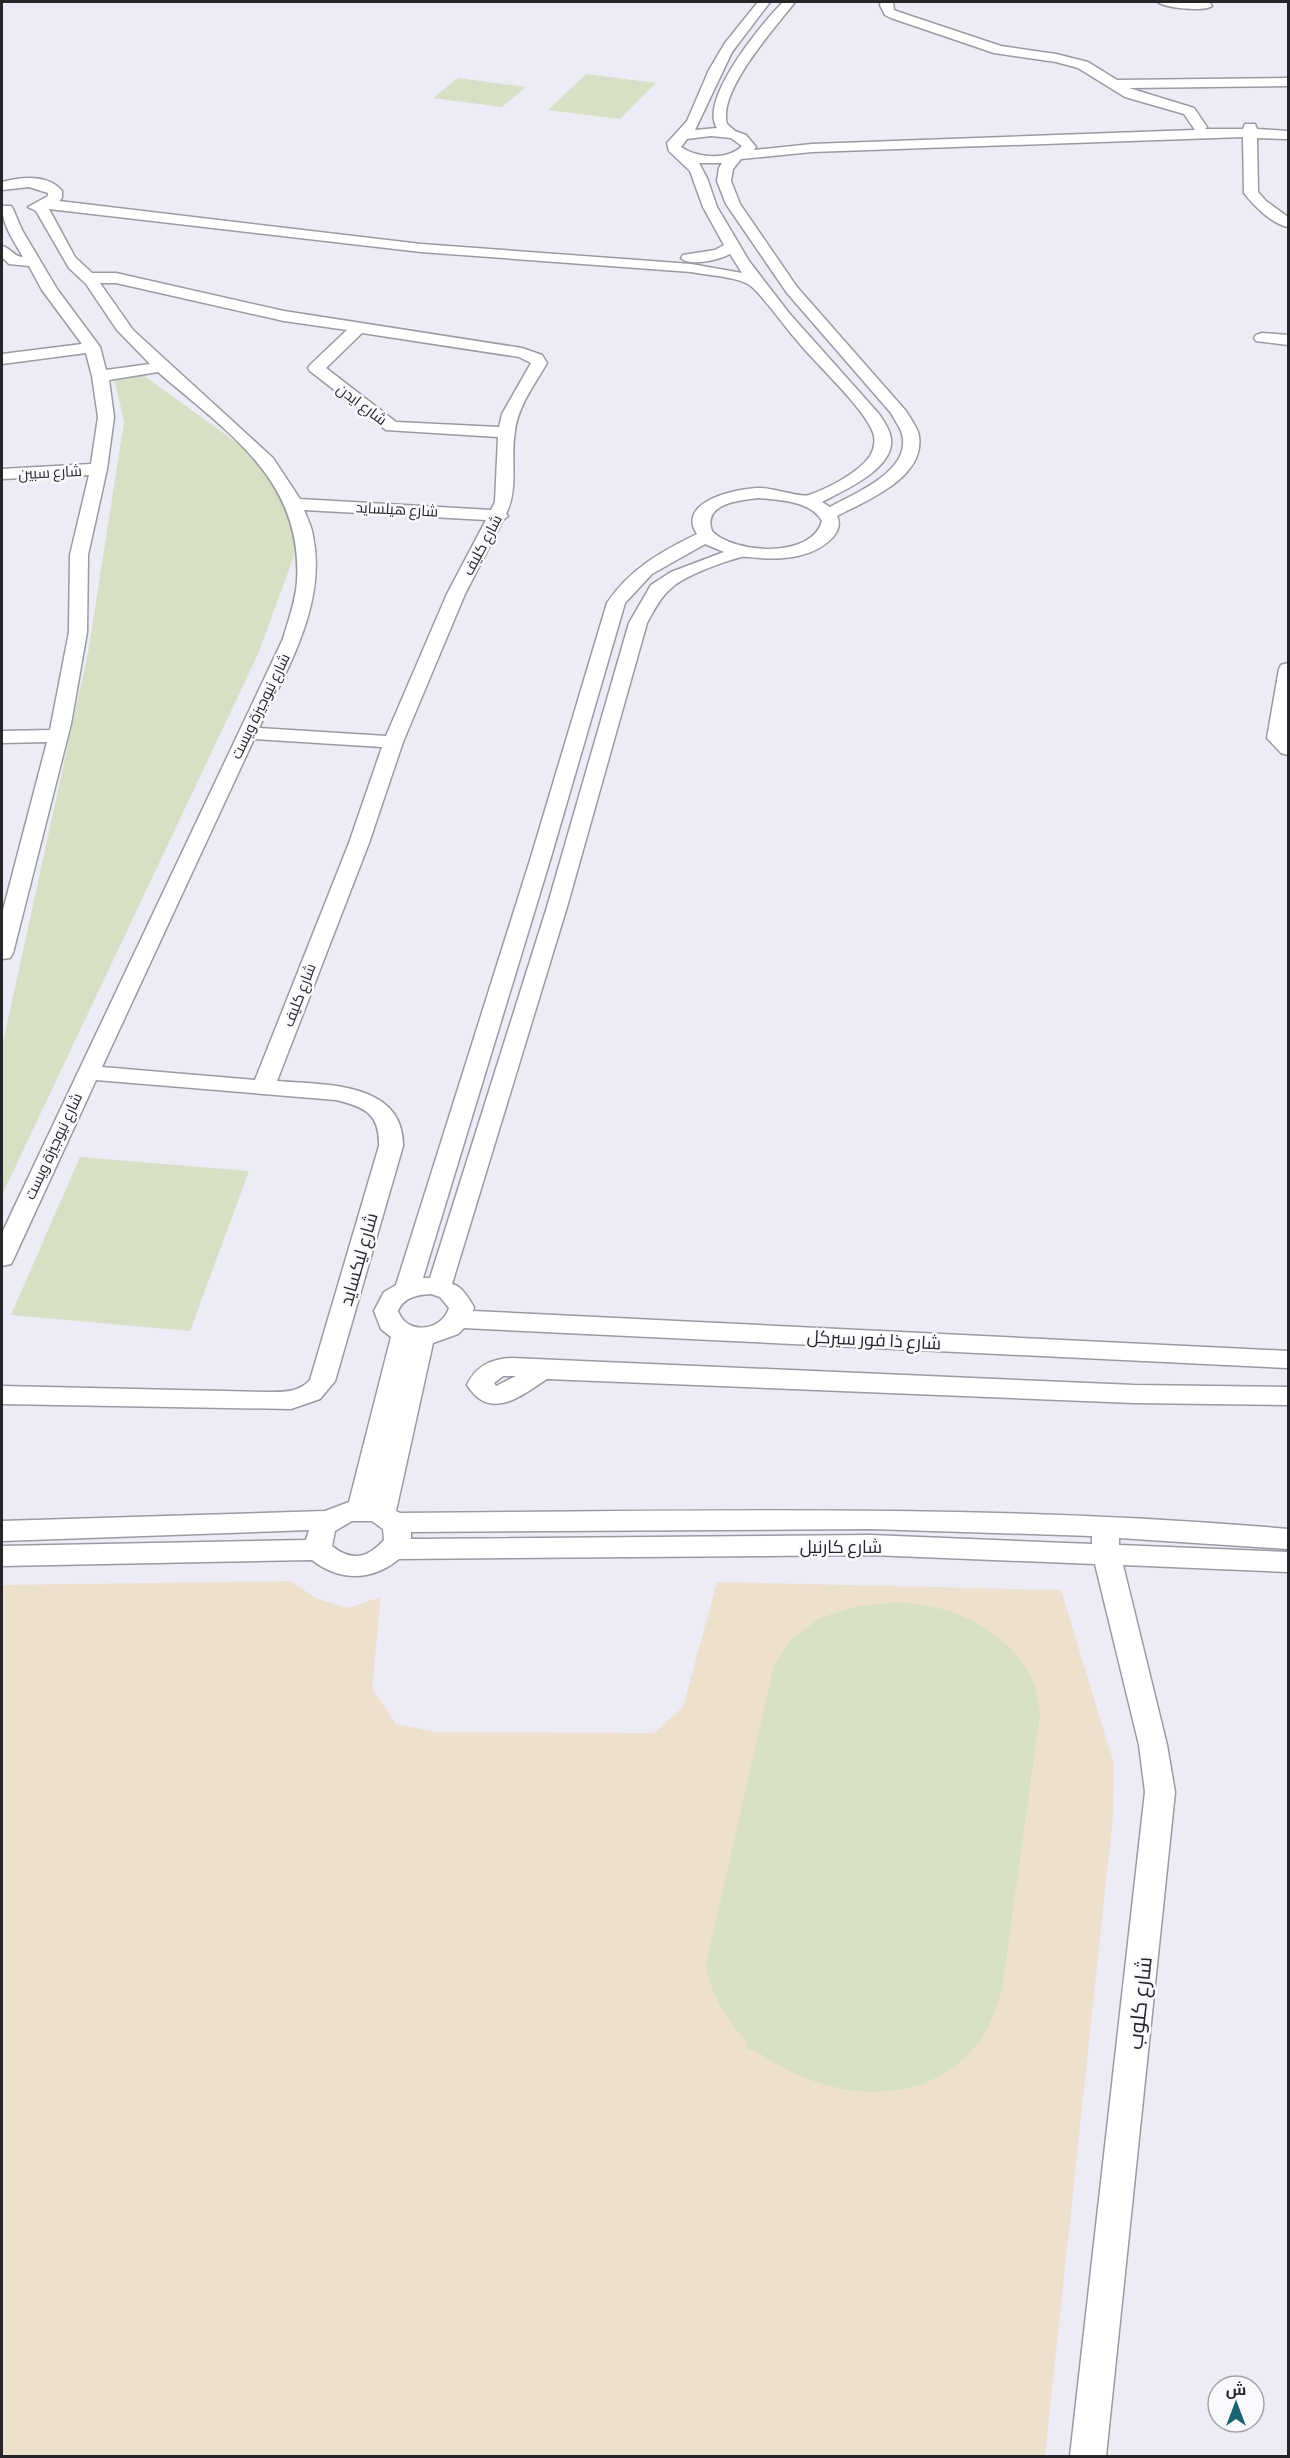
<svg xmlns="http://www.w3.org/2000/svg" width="1290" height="2458" font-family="Manrope,Cairo,sans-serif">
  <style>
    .education { fill: #ede1cd }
    .green { fill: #d7dfc5 }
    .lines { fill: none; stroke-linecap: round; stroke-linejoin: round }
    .street-casing { stroke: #9b9aa3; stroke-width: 3 }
    .street { fill: #fff; fill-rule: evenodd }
    .labels { text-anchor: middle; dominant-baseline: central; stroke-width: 5; stroke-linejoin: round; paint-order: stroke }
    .far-street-label { font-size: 15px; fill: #26262a; stroke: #faf9fe }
    .street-label { font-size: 18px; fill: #26262a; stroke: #faf9fe }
    .near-street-label { font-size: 21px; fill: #26262a; stroke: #faf9fe }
  </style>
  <rect width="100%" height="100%" fill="#ecebf6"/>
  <path class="education" d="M290 1581 318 1599 348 1608 381 1597 372 1688 396 1724 437 1732 654 1733 683 1707 717 1582 1061 1590 1114 1764 1113 1816 1045 2456H2V1585Z"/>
  <path class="green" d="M586 74 656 83 620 119 548 110Z
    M458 78 526 87 502 107 433 98Z
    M143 375 284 477 297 548 258 654 2 1195V1047L88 653 124 422 115 381Z
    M80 1157 249 1171 190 1331 11 1315Z
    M900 1602C914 1604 928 1606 942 1609 975 1617 1021 1648 1033 1682 1037 1691 1038 1703 1040 1713L1002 1990C995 2008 990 2030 978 2044 921 2114 821 2099 755 2050L747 2049 748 2044C729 2021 709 1994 706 1964L774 1665 790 1640 820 1618 858 1606Z"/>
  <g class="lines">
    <defs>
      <path id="street" d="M758 2H770L732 52 695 130 717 128C698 100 763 22 783 2H795C776 27 717 91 727 124L735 131 746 135 756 147 754 150 812 144 1195 130 1184 114 1125 97 1078 68 1056 62 994 53 891 18 885 15 880 5 881 2H893L894 10 899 12 1001 46 1056 54 1088 62 1117 80 1288 78V86L1129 88 1194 108 1207 127 1205 129H1243L1245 124H1255L1257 129 1288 131V139L1257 138 1258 192 1266 201 1288 217V227C1272 224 1254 206 1244 193L1243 137 812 152 741 159 733 169 731 181 740 204 797 287 906 411C910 418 918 428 919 436 925 478 867 500 837 516 841 524 838 531 833 537 815 557 784 560 760 558 754 558 747 556 741 557 723 562 698 571 681 581 663 592 657 605 647 623L567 907 452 1284C462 1286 469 1299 474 1307L473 1311 1288 1351V1368L464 1328 458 1334 433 1343 396 1511 400 1513C696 1511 993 1503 1288 1529V1549L1119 1538V1545L1288 1552V1572L1123 1565 1167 1745 1175 1792 1106 2456H1070L1145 1792 1139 1745 1095 1564 871 1555 399 1559C372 1581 340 1582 312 1560L2 1566V1546L306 1540 309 1530 2 1541V1521L325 1511 349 1502 391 1337 381 1329 374 1311 384 1292 396 1285 531 857 607 603C630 569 660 552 697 534 675 501 739 488 760 488 773 488 801 498 809 495 829 488 858 473 870 456 875 448 876 438 872 430 860 404 819 367 799 343 783 325 769 303 752 287 742 277 706 275 691 272L421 252 49 209 75 257 92 273H116L284 311 522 348 542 355 547 363C535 384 518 406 515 431 510 458 519 489 506 514L508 516 503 520 465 594 403 742 369 843 277 1081C323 1085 404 1081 403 1146L335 1381 320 1399 291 1409 2 1404V1386L266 1392C283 1392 298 1393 310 1380L379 1146C380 1114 365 1107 336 1100L96 1080 14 1258 11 1264 2 1266V1233L283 639C288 621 296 600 297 581 303 479 227 432 158 372L109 380 114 417 107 469 88 555 87 632 71 724 13 953 10 958 2 959V914L47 742 2 743V731L50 730 69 632 70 555 89 475 2 479V469L91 464 98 417 92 376 86 353 2 364V354L82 344 42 290 29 266 9 264 2 257V246C11 248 14 257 23 257 14 241 2 225 2 206H11L13 209 22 230 57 289 100 347 106 370 150 364 117 330 86 284 69 268 36 211 28 207 48 196V193L29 187 2 190V182C21 177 48 174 62 191V198L59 201 421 244 691 264 742 273 730 254C719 260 690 267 681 258L683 255 715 250 724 245 703 207 690 171 669 151 667 143 687 121 709 70 725 43ZM711 136 731 138 742 146C727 161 697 158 681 147L687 139ZM699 163H722L719 168 717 181 726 204 787 293 891 413C894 419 900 427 902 434 912 471 855 493 830 507L822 502C844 490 900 467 890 434 888 427 883 420 879 414L789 313 749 261 717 207 707 178ZM100 283H116L284 321 347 330 310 365 308 368 310 371 386 430 498 437 495 502 491 510 300 499 273 458 133 330ZM362 333 519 357 531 363 502 414 499 427 396 422 326 368ZM759 498C780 500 811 501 822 521 812 559 734 554 712 531 702 503 741 500 759 498ZM304 510 486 520 447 594 386 736 259 728C287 669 327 604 313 536 312 527 307 518 304 510ZM705 544 724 552 671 572 651 585 629 623 547 907 430 1278H423L551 857 625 603 652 574ZM254 739 382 747 349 843 255 1080 102 1067ZM431 1294 440 1297 449 1308C442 1331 407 1336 398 1311 404 1297 417 1295 431 1294ZM352 1521H372L383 1529 384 1540C368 1558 352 1562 332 1546L335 1531ZM871 1529 1092 1536V1544L871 1535 411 1539V1532Z
        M1158 2 1210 3 1212 6C1205 12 1165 8 1158 2Z
        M1262 333 1288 335V345L1256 341 1254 338 1256 335Z
        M1288 663V755L1281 753 1267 738 1279 669 1281 665Z
        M512 1358 1134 1385 1288 1387V1405L1134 1403 547 1379C521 1396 490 1422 467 1385 476 1366 491 1359 512 1358ZM503 1376H516L496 1386 494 1383Z"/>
    </defs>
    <use href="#street" class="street-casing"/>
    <use href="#street" class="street"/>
  </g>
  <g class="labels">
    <g class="far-street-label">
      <text transform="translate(362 404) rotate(37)">شارع ايدن</text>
      <text transform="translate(50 472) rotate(-3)">شارع سبين</text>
      <text transform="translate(397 509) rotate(3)">شارع هيلسايد</text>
      <text transform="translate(482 545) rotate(-62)">شارع كليف</text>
      <text transform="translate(260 706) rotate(-64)">شارع نيوجيزة ويست</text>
      <text transform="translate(299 995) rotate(-69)">شارع كليف</text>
      <text transform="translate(53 1146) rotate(-65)">شارع نيوجيزة ويست</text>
    </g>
    <g class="street-label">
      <text transform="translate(358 1259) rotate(-74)">شارع ليكسايد</text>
      <text transform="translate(874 1339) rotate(3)">شارع ذا فور سيركل</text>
      <text x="841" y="1546">شارع كارنيل</text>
    </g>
    <g class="near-street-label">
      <text transform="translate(1139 2003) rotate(-84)">شارع كلوب</text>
    </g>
  </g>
  <rect width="1290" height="2458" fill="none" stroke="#26262a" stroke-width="6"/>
  <g transform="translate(1236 2404)"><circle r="28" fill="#faf9fe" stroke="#a5a5a9" stroke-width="1.5"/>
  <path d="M0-4.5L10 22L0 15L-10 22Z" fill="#1b6472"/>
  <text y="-9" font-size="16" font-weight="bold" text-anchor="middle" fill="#26262a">ش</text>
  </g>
</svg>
